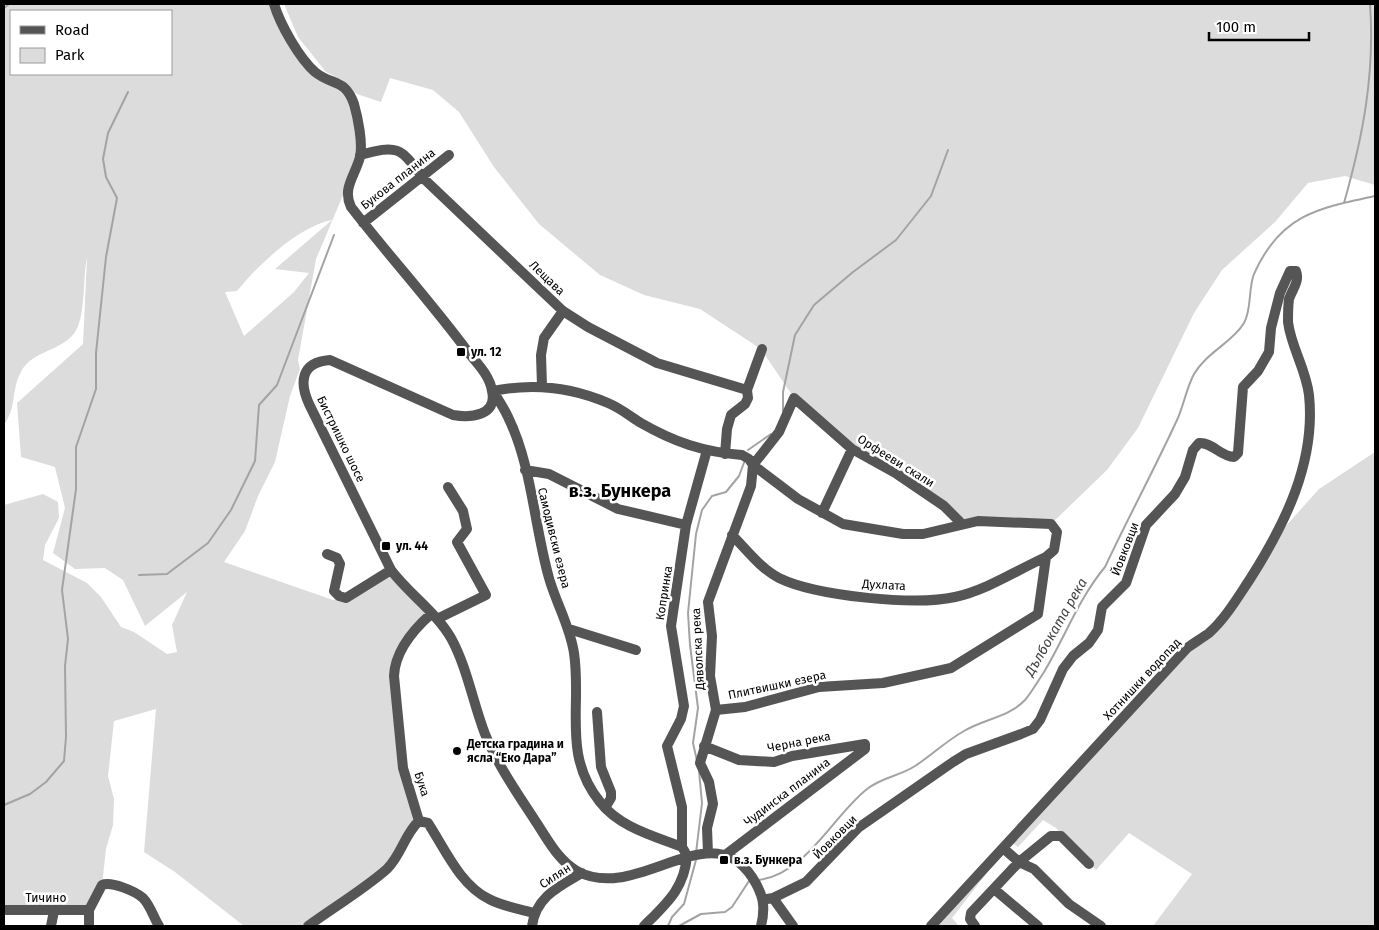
<svg xmlns="http://www.w3.org/2000/svg" width="1379" height="930" font-family="'Fira Sans',sans-serif">
  <style>
    .green { fill: #dcdcdc; fill-rule: evenodd }
    .lines { fill: none; stroke-linecap: round; stroke-linejoin: round }
    .stream { stroke: #a3a3a3; stroke-width: 2 }
    .minor { stroke: #555; stroke-width: 10 }
    .poi-dot { fill: #000; stroke: #fff; stroke-width: 2 }
    .labels { text-anchor: middle; dominant-baseline: central; stroke-width: 5; stroke-linejoin: round; paint-order: stroke }
    .street-label { font-size: 12px; fill: #000; stroke: #fff }
    .poi-label { font-size: 12px; font-weight: bold; fill: #000; stroke: #fff; text-anchor: start }
    .water-label { font-size: 14px; font-style: italic; fill: #444; stroke: #fff }
    .district-label { font-size: 18px; font-weight: bold; fill: #000; stroke: #fff }
  </style>
  <rect width="100%" height="100%" fill="#fff"/>
  <path class="green" d="M4 4H274L302 57 347 89 360 155 316 259 298 360 300 369 290 396 275 462 258 496 245 531 224 562 333 600 355 594 391 570 431 614 394 664 399 735 419 821 399 854 308 926H244L175 872 144 852 156 709 114 721 108 776 114 799 113 825 106 849 102 885 89 910H4V505L43 494 58 502 59 518 45 545 43 560 87 583 101 597 121 627 134 632 167 654 177 652 172 625 187 592 145 626 123 580 105 568 75 569 53 553 65 508 55 467 21 457 17 403 83 344 87 258C82 278 87 321 72 336 57 352 29 352 20 374 11 392 17 406 4 425ZM11 11H171V74H11ZM332 220 275 269 309 273 294 292 244 336 225 292 237 291C258 265 299 226 332 220Z
    M284 4H1375V185L1345 176 1308 183 1275 222 1222 270 1194 313 1138 428 1107 470 1051 524H962L852 449 794 398 761 349 700 309 644 295 600 275 539 224 494 167 459 112 433 90 390 78 381 102 357 94 342 80 326 72 298 37Z
    M1375 452V926H1153L1192 874 1129 833 1096 870 1056 828 1043 820 1018 847 1011 842 952 918 959 926H936L1187 648 1209 632 1276 537 1319 489Z"/>
  <g class="lines">
    <path class="stream" d="M4 8 9 4
      M1344 203C1363 136 1375 74 1370 4
      M783 411V392L795 335 814 305 853 272 896 240 931 196 948 150
      M748 450 771 434
      M139 575 167 574 208 543 231 510 255 461 259 405 277 385 334 235
      M697 761 693 743 698 708 690 645 688 613 696 534 702 510 712 496 726 492 739 476 745 460
      M4 805 30 794 46 782 64 761 66 737 65 666 68 639 62 590 76 489V447L96 389V353L106 257 117 198 106 177 103 159 108 133 128 92
      M696 853 702 803 699 771
      M759 880C807 873 832 817 867 789 882 777 900 776 915 766 932 755 946 741 964 731 984 719 1009 717 1025 700 1032 692 1038 681 1044 672 1065 637 1079 598 1105 567 1128 518 1154 470 1177 420 1184 405 1186 389 1194 374 1207 352 1233 342 1244 323 1252 309 1248 289 1254 274 1280 215 1318 208 1375 196
      M668 926 672 917 684 904 696 860
      M679 926 701 914 725 912 732 907 749 881"/>
    <path class="minor" d="M274 4C280 24 299 58 315 72 332 86 345 78 354 104 358 118 363 143 360 157 355 176 342 188 351 207 389 256 431 302 468 352 477 363 490 376 492 391 498 416 470 418 453 415L330 360C301 362 299 382 309 404L391 570C409 594 436 612 451 638 467 667 473 703 485 734 498 766 518 794 536 822 548 840 558 860 577 871 637 904 710 812 752 877 763 894 766 906 761 926
      M360 155C397 145 400 146 422 177L563 311 588 327 657 363 747 390
      M363 223 449 155
      M542 386 541 355 544 338 563 311
      M493 391C532 383 571 387 608 403 620 408 630 416 641 423 674 442 703 452 742 455L749 459 753 465 798 499 843 524 903 534H923L978 521 1051 524 1057 532 1054 550 1046 557C1017 570 987 590 955 597 915 606 816 596 779 578 761 569 746 549 732 535
      M493 391C498 399 504 408 508 417 532 466 534 525 549 578 556 603 570 626 574 653 582 706 562 755 600 802 619 827 654 836 682 847
      M725 454 727 429 731 415 745 404 748 398 747 390 762 349
      M525 470 549 474 618 509 686 525
      M822 513 852 449
      M327 554 337 558 340 564 334 591 339 596 346 598 391 570
      M437 619 486 595 457 542 467 529 463 511 448 487
      M569 629 636 650
      M716 710 745 707 819 687 883 683 951 668 1038 614 1046 557
      M597 712 601 767 611 792V798L605 808
      M704 746 739 760 774 762 792 756 865 744V749L724 856
      M419 821 403 768 394 676C395 652 413 630 431 614
      M419 821 428 823C445 849 460 885 489 899 502 906 519 909 534 913
      M1003 848 1019 862 1034 869 1069 904 1101 926
      M685 852 682 847V807L667 746 681 719 684 706 671 626 686 525 707 450
      M708 853 707 828 713 804 709 782 700 763 716 710 710 676 712 636 708 602 751 486 753 465 779 432 794 398 852 449 897 474 944 506 962 524
      M994 889 1038 926
      M773 898 806 882 858 828 953 762 966 754 1021 734 1033 729 1040 720 1063 669 1073 656 1089 643 1098 630 1102 607 1126 583 1146 525 1175 494 1185 477 1193 450 1199 443C1212 442 1221 457 1234 457L1238 453 1243 387 1258 371 1269 352 1271 328 1280 293 1290 271H1296C1300 281 1292 290 1289 299 1288 306 1288 315 1288 322 1291 347 1306 369 1309 395 1316 462 1285 524 1250 579 1238 597 1225 619 1209 633 1202 638 1194 643 1187 648L931 926
      M767 899 773 898 793 926
      M4 910H89
      M51 926 54 911
      M89 926V910L102 885C111 881 135 891 143 898 150 905 154 918 159 926
      M308 926C334 907 363 890 387 869 402 854 404 835 419 821
      M532 926C536 897 558 887 582 873
      M644 926C666 904 685 888 687 855
      M975 926 970 919 971 913 1019 862 1051 836H1061L1089 864"/>
  </g>
  <g class="poi-dot">
    <rect x="456" y="347" width="10" height="10" rx="2.5"/>
    <rect x="381" y="541" width="10" height="10" rx="2.5"/>
    <circle cx="457" cy="751" r="5"/>
    <rect x="719" y="855" width="10" height="10" rx="2.5"/>
  </g>
  <g class="labels">
    <g class="street-label">
      <text transform="translate(398 179) rotate(-38)">Букова планина</text>
      <text transform="translate(547 278) rotate(44)">Лещава</text>
      <text transform="translate(341 439) rotate(64)">Бистришко шосе</text>
      <text transform="translate(896 461) rotate(32)">Орфееви скали</text>
      <text transform="translate(554 538) rotate(76)">Самодивски езера</text>
      <text transform="translate(1125 549) rotate(-69)">Йовковци</text>
      <text transform="translate(884 585) rotate(3)">Духлата</text>
      <text transform="translate(664 593) rotate(-81)">Копринка</text>
      <text transform="translate(698 649) rotate(-93)">Дяволска река</text>
      <text transform="translate(1142 679) rotate(-47)">Хотнишки водопад</text>
      <text transform="translate(777 685) rotate(-12)">Плитвишки езера</text>
      <text transform="translate(799 742) rotate(-11)">Черна река</text>
      <text transform="translate(422 784) rotate(72)">Бука</text>
      <text transform="translate(787 792) rotate(-37)">Чудинска планина</text>
      <text transform="translate(835 837) rotate(-45)">Йовковци</text>
      <text transform="translate(555 876) rotate(-33)">Силян</text>
      <text x="46" y="898">Тичино</text>
    </g>
    <g class="poi-label">
      <text x="471" y="352">ул. 12</text>
      <text x="396" y="546">ул. 44</text>
      <text x="467" y="744">Детска градина и<tspan x="467" dy="14">ясла “Еко Дара”</tspan></text>
      <text x="734" y="860">в.з. Бункера</text>
    </g>
    <g class="water-label">
      <text transform="translate(1056 627) rotate(-60)">Дълбоката река</text>
    </g>
    <g class="district-label">
      <text x="620" y="491">в.з. Бункера</text>
    </g>
  </g>
  <rect width="1379" height="930" fill="none" stroke="#000000" stroke-width="10"/>
  <rect x="10" y="10" width="162" height="65" fill="#ffffff" stroke="#999999"/>
  <rect x="20" y="26" width="25" height="8" fill="#555555" stroke="#999999"/>
  <text x="55" y="35" font-size="15" fill="#000000">Road</text>
  <rect x="20" y="48" width="25" height="15" fill="#dcdcdc" stroke="#999999"/>
  <text x="55" y="60" font-size="15" fill="#000000">Park</text>
  <path d="M1209 32v8h100v-8" fill="none" stroke="#000000" stroke-width="2.5"/>
  <text x="1216" y="32" font-size="15" fill="#000000" stroke="#ffffff" stroke-width="4" paint-order="stroke">100 m</text>
</svg>
